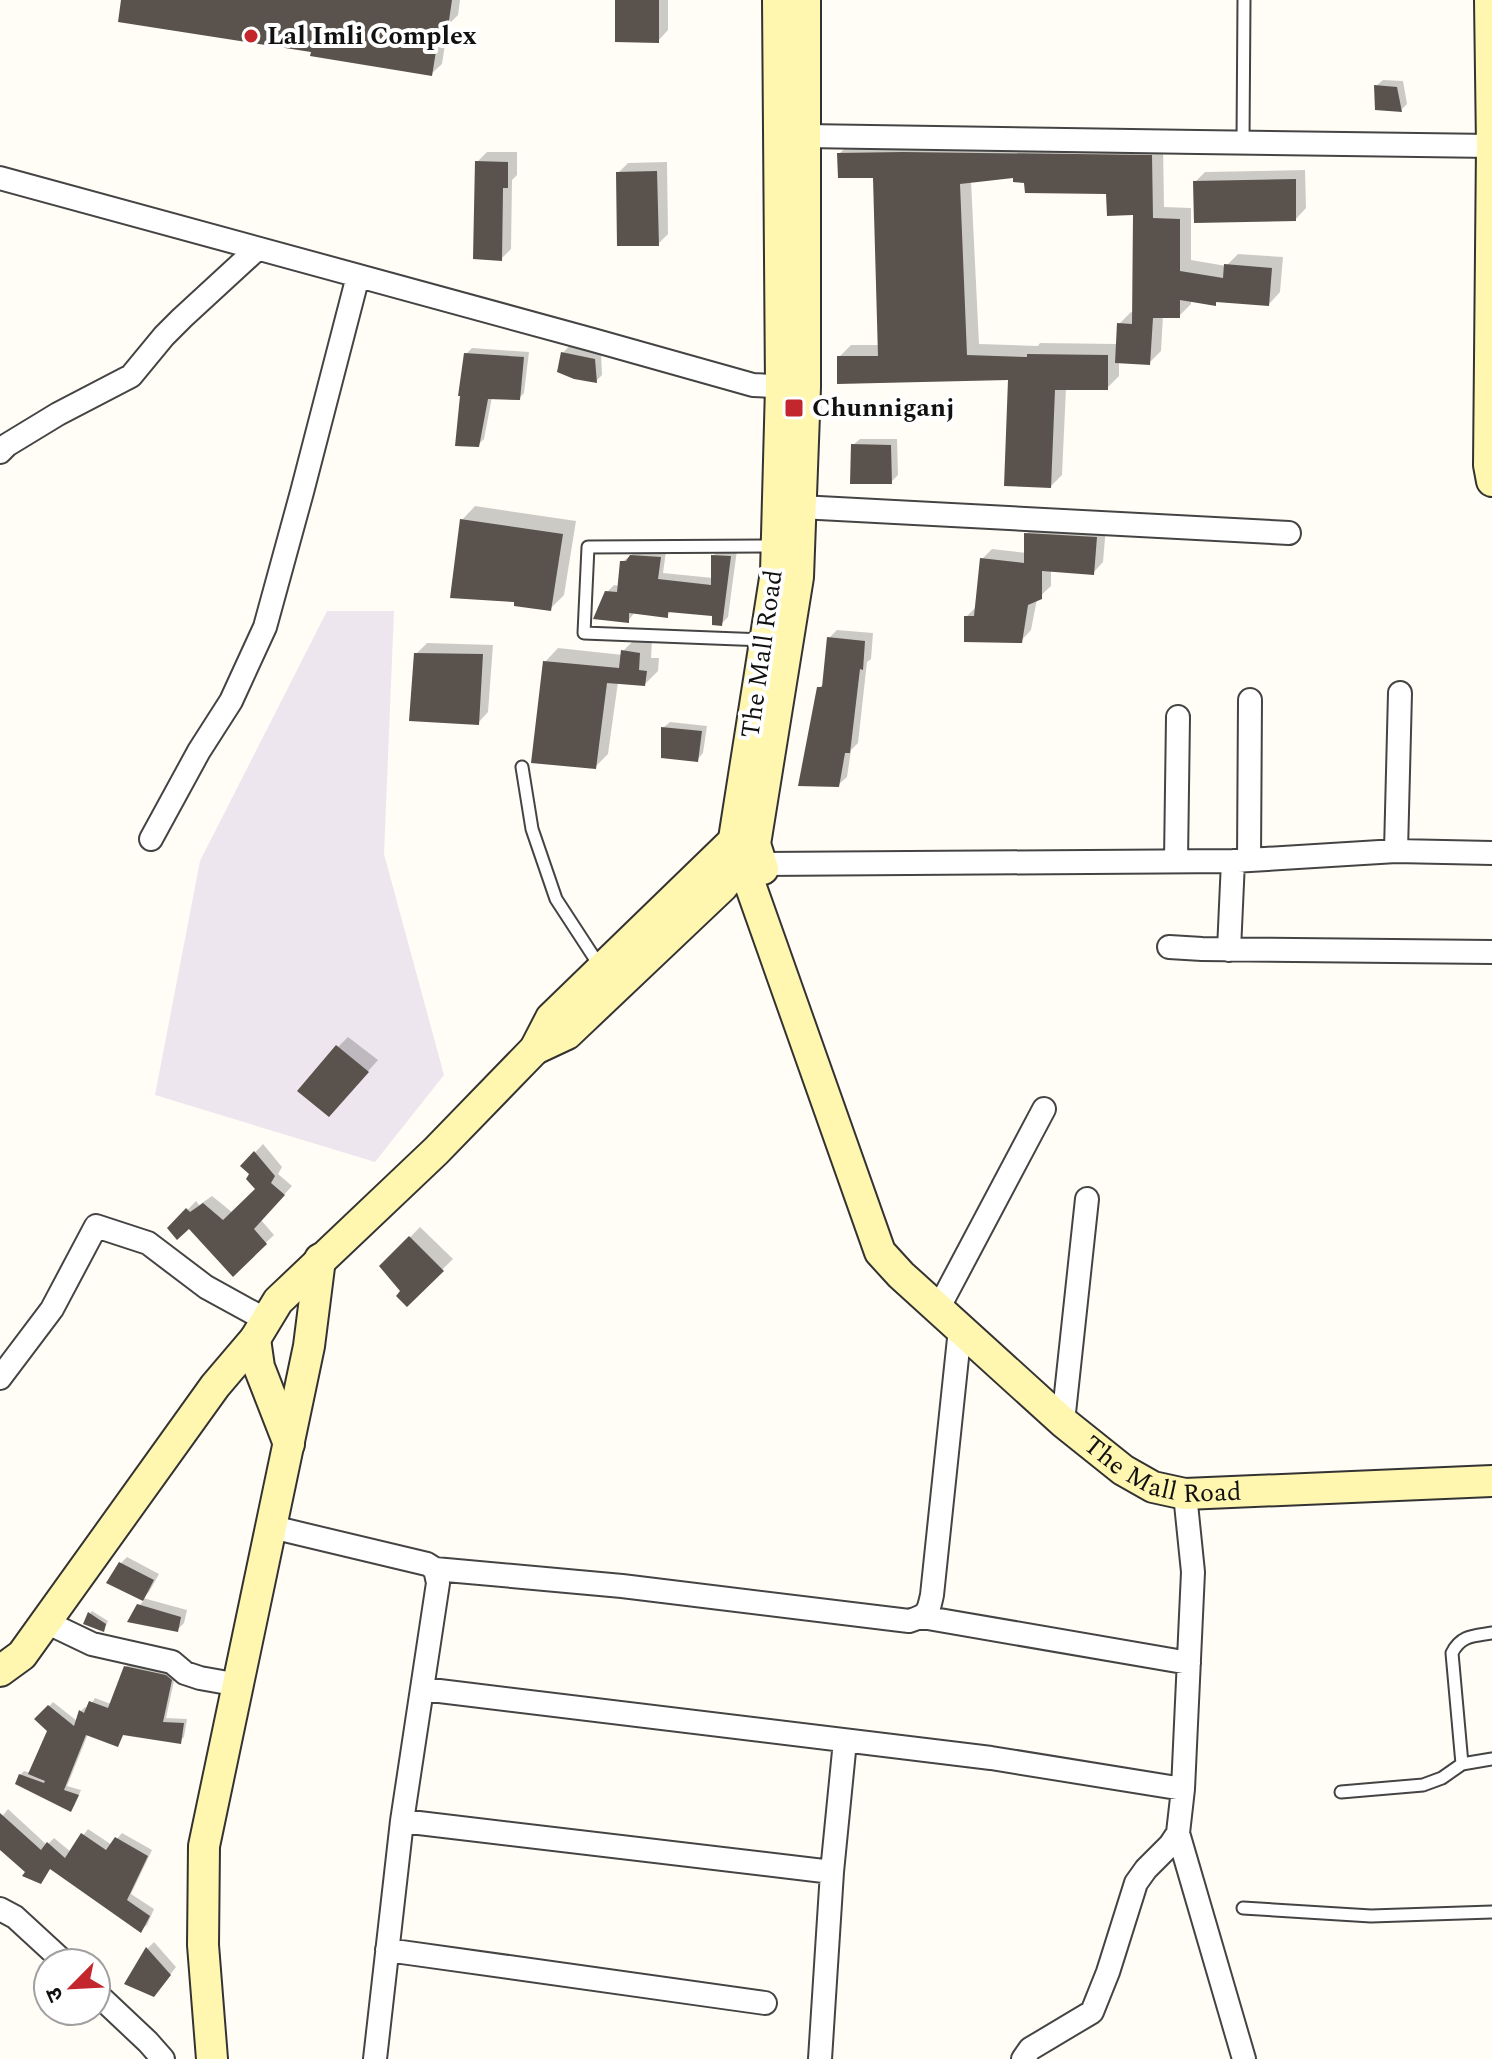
<svg xmlns="http://www.w3.org/2000/svg" width="1492" height="2059" font-family="Spectral,'Noto Sans Devanagari',serif">
  <style>
    .industrial { fill: #eee6ef }
    .shadow { fill: #0003; fill-rule: evenodd }
    .building { fill: #5a524d }
    .lines { fill: none; stroke-linecap: round; stroke-linejoin: round }
    .lane-casing { stroke: #444; stroke-width: 15 }
    .street-casing { stroke: #444; stroke-width: 26 }
    .secondary-casing { stroke: #333; stroke-width: 34 }
    .lane { stroke: #fff; stroke-width: 11 }
    .street { stroke: #fff; stroke-width: 22 }
    .secondary { stroke: #fff6b0; stroke-width: 30 }
    .poi-dot { fill: #c4262e; stroke: #fff; stroke-width: 3 }
    .labels { text-anchor: middle; dominant-baseline: central; stroke-width: 8; stroke-linejoin: round; paint-order: stroke }
    .poi-label { font-size: 26px; font-weight: bold; fill: #111; stroke: #fff; text-anchor: start }
    .street-label { font-size: 26px; fill: #111; stroke: #fff }
  </style>
  <rect width="100%" height="100%" fill="#fffdf5"/>
  <path class="industrial" d="M327 611H394L384 854 444 1075 375 1162 155 1095 200 861Z"/>
  <path class="shadow" d="M123 0H460L458 15 448 25 442 64 431 74 313 51Z
    M617 0H668V30L658 41Z
    M1383 80 1403 81 1407 104 1401 110 1376 86Z
    M851 142 1163 144 1164 207 1191 208V260L1226 266 1238 254 1283 257 1280 292 1269 304 1219 300 1215 304 1191 300V304L1179 316H1163L1161 351 1149 363 1119 361V376L1107 388H1066L1062 475 1051 486 1010 378 839 357 851 345H879L874 176 839 154ZM1015 175 1108 192 1135 213 1134 313 1131 312 1119 324 1118 344 1040 343 1038 346 979 344 971 181Z
    M487 152H517V175L512 180 511 249 501 259 477 162Z
    M667 162 668 234 658 244 618 173 628 163Z
    M1305 170 1306 208 1296 219 1195 182 1205 172Z
    M569 346 601 353 602 375 596 381 563 353Z
    M472 348 529 352 524 393 519 398 492 397 484 439 478 445 466 354Z
    M860 439H897L898 475 891 482 853 445Z
    M475 506 576 521 564 595 550 609 462 520Z
    M1036 524 1106 527 1103 562 1093 573 1051 570V586L1037 599 1031 630 1021 641 966 617 977 606 982 559 992 549 1026 553V534Z
    M638 550 666 551 663 573 713 578V556L719 550H737L728 617 721 624 714 614 672 610 667 616 635 612 628 621 607 592 614 585 619 586 622 562Z
    M837 630 873 633 871 659 867 662 858 743 851 750 847 777 838 785 819 688 824 683 829 638Z
    M636 638 652 640 651 658H659L658 671 645 684 618 682 608 754 595 767 545 662 558 648 623 655V651Z
    M427 643 493 645 488 712 478 723 416 654Z
    M670 722 707 726 703 753 697 760 663 728Z
    M348 1037 378 1060 339 1104 338 1047Z
    M263 1144 282 1167 278 1174 292 1186 261 1220 274 1235 233 1274 190 1226 170 1228 196 1201 199 1205 212 1196 233 1213 258 1189 251 1173 243 1165Z
    M420 1227 453 1259 407 1304 403 1291 382 1266Z
    M127 1557 159 1574 149 1592 143 1598 187 1610 184 1623 177 1630 139 1606 144 1600 109 1582 120 1564Z
    M92 1611 108 1621 104 1630 90 1613Z
    M130 1662 170 1671 175 1676 166 1718 187 1719 184 1737 180 1741 124 1734 117 1745 88 1734 67 1786 81 1790 74 1806 70 1810 20 1775 24 1771 31 1773 50 1730 37 1719 53 1702 77 1721 81 1711 85 1707 88 1709 95 1698 111 1704 126 1667Z
    M8 1809 47 1845 54 1838 71 1852 88 1829 112 1845 122 1833 152 1850 131 1894 154 1909 147 1925 141 1930 51 1867 41 1882 0 1847V1819Z
    M154 1942 176 1967 160 1988 127 1983 148 1948Z"/>
  <path class="building" d="M121 0H452L448 27 440 26 432 76 310 56 311 52 118 22Z
    M615 0H659V43L615 42Z
    M1374 85 1397 87 1402 112 1375 110Z
    M903 152 1152 155 1153 218 1180 219V271L1223 278 1224 264 1272 268 1269 306 1216 302V306L1180 300V318H1153L1150 365 1115 363 1117 323 1132 324 1133 215 1107 216 1106 194 1025 193 1024 183 1013 182V178L960 184 967 355 1027 357V354L1108 355V390H1055L1051 488 1004 486 1008 380 837 384V356H878L873 178H838L837 153Z
    M475 161 508 162V188H503L502 261 473 259Z
    M657 171 659 246H617L616 172Z
    M1296 179V221L1194 223 1193 181Z
    M561 352 595 359 597 383 574 379 557 372Z
    M464 353 524 357 520 400 488 399 479 447 455 446 460 396H458Z
    M851 444 891 445 892 484H850Z
    M460 519 563 534 551 611 514 606V602L450 598Z
    M1024 533 1097 537 1094 575 1042 571V599L1028 605 1022 643 964 642V616H974L980 558 1024 563Z
    M630 555 661 557 658 579 711 585V555L731 556 722 626 712 625V616L668 612V618L629 613V623L593 619 605 591 617 592 620 561H626Z
    M827 637 865 641 863 670 860 669 850 753H845L839 787 798 786 817 687H822Z
    M621 650 640 653 639 670 647 671 645 686 607 683 596 769 531 763 543 661 619 668Z
    M414 653 483 654 479 725 409 721Z
    M661 727 702 731 698 762 661 758Z
    M336 1045 369 1072 329 1117 297 1091Z
    M254 1151 275 1176 271 1183 285 1195 254 1229 267 1244 233 1277 189 1229 177 1240 167 1228 186 1208 190 1212 203 1203 223 1220 255 1189 246 1179 249 1174 240 1166Z
    M409 1236 444 1271 407 1307 396 1296 400 1291 379 1266Z
    M119 1562 154 1580 143 1601 106 1583Z
    M137 1604 181 1617 178 1632 127 1622Z
    M88 1612 106 1624 104 1632 83 1624Z
    M124 1666 166 1675 172 1680 163 1722 184 1723 181 1744 123 1735 118 1747 86 1735 64 1790 79 1795 71 1812 15 1784 19 1774 44 1783 45 1781 28 1774 47 1731 34 1719 48 1705 74 1726 79 1710 84 1713 89 1701 108 1708Z
    M0 1813 41 1850 47 1842 65 1858 81 1833 106 1850 115 1837 148 1856 127 1900 150 1916 141 1933 50 1869 41 1884 22 1876 25 1872 0 1850Z
    M146 1947 171 1975 154 1997 124 1984Z"/>
  <g class="lines">
    <defs>
      <path id="lane" d="M1243 141 1244 0
        M765 640 584 633 588 547 776 546
        M522 767 532 829 556 899 601 968
        M1462 1764 1452 1653C1461 1635 1474 1636 1492 1633
        M1341 1792 1423 1785 1442 1778 1462 1764 1492 1759
        M1243 1908 1371 1916 1492 1912"/>
      <path id="street" d="M805 136C1034 141 1263 142 1492 146
        M0 178 593 340 753 385 795 387
        M0 452 7 445 58 414 131 376 164 336 182 318 257 249
        M800 507 1289 533
        M151 839 199 751 231 701 265 627 302 492 358 276
        M1396 851 1400 693
        M1249 860 1250 700
        M1176 861 1178 717
        M762 864 1233 861 1396 851 1492 853
        M1169 947 1202 949 1492 952
        M1229 950 1233 861
        M938 1309 1044 1109
        M0 1378 52 1309 96 1226 148 1243 206 1287 266 1320
        M1063 1422 1087 1199
        M272 1527 427 1564 435 1569 438 1583 402 1821 375 2059
        M435 1569 622 1586 909 1621C928 1615 928 1613 932 1595L960 1329
        M922 1617 1189 1663
        M46 1622 92 1644 172 1662 185 1673 200 1678 239 1685
        M423 1689 991 1758 1183 1789
        M402 1821 832 1872
        M1178 1833 1244 2059
        M0 1909 15 1917 65 1963
        M387 1950 765 2003
        M96 1993 148 2042 163 2059
        M820 2059 832 1872 845 1741
        M1023 2059 1030 2049 1092 2012 1108 1972 1136 1883 1146 1869 1170 1845 1178 1833 1183 1789 1193 1572 1185 1494"/>
      <g id="secondary">
        <path id="s1" d="M778 0 781 387 776 572 734 839 880 1252 901 1275 1063 1422 1123 1470 1153 1487 1185 1494 1492 1481"/>
        <path d="M1490 0 1492 146 1489 465 1492 481"/>
        <path d="M763 869 755 844 798 577 805 387V0"/>
        <path d="M535 1049 567 1034 723 886 752 848"/>
        <path d="M255 1339 259 1367 289 1444"/>
        <path d="M0 1671 22 1655 215 1386 255 1339 278 1301 436 1151 535 1049 551 1018 748 827"/>
        <path d="M212 2059 203 1945 204 1846 309 1346 320 1259"/>
      </g>
    </defs>
    <use href="#lane" class="lane-casing"/>
    <use href="#street" class="street-casing"/>
    <use href="#secondary" class="secondary-casing"/>
    <use href="#lane" class="lane"/>
    <use href="#street" class="street"/>
    <use href="#secondary" class="secondary"/>
  </g>
  <g class="poi-dot">
    <circle cx="251" cy="36" r="8"/>
    <rect x="784" y="398" width="20" height="20" rx="4"/>
  </g>
  <g class="labels">
    <g class="poi-label">
      <text x="267" y="36">Lal Imli Complex</text>
      <text x="812" y="408">Chunniganj</text>
    </g>
    <g class="street-label">
      <text transform="translate(762 654) rotate(-82)">The Mall Road</text>
      <text stroke="none"><textPath href="#s1" startOffset="1646">The Mall Road</textPath></text>
    </g>
  </g>
  <g transform="translate(72 1987) rotate(246)"><circle r="38" fill="#ffffff" stroke="#a0a0a0" stroke-width="2"/>
  <path d="M0-6L14 30L0 20L-14 30Z" fill="#c4262e"/>
  <text y="-12" font-size="22" font-weight="bold" text-anchor="middle" fill="#111111">उ</text>
  </g>
</svg>
